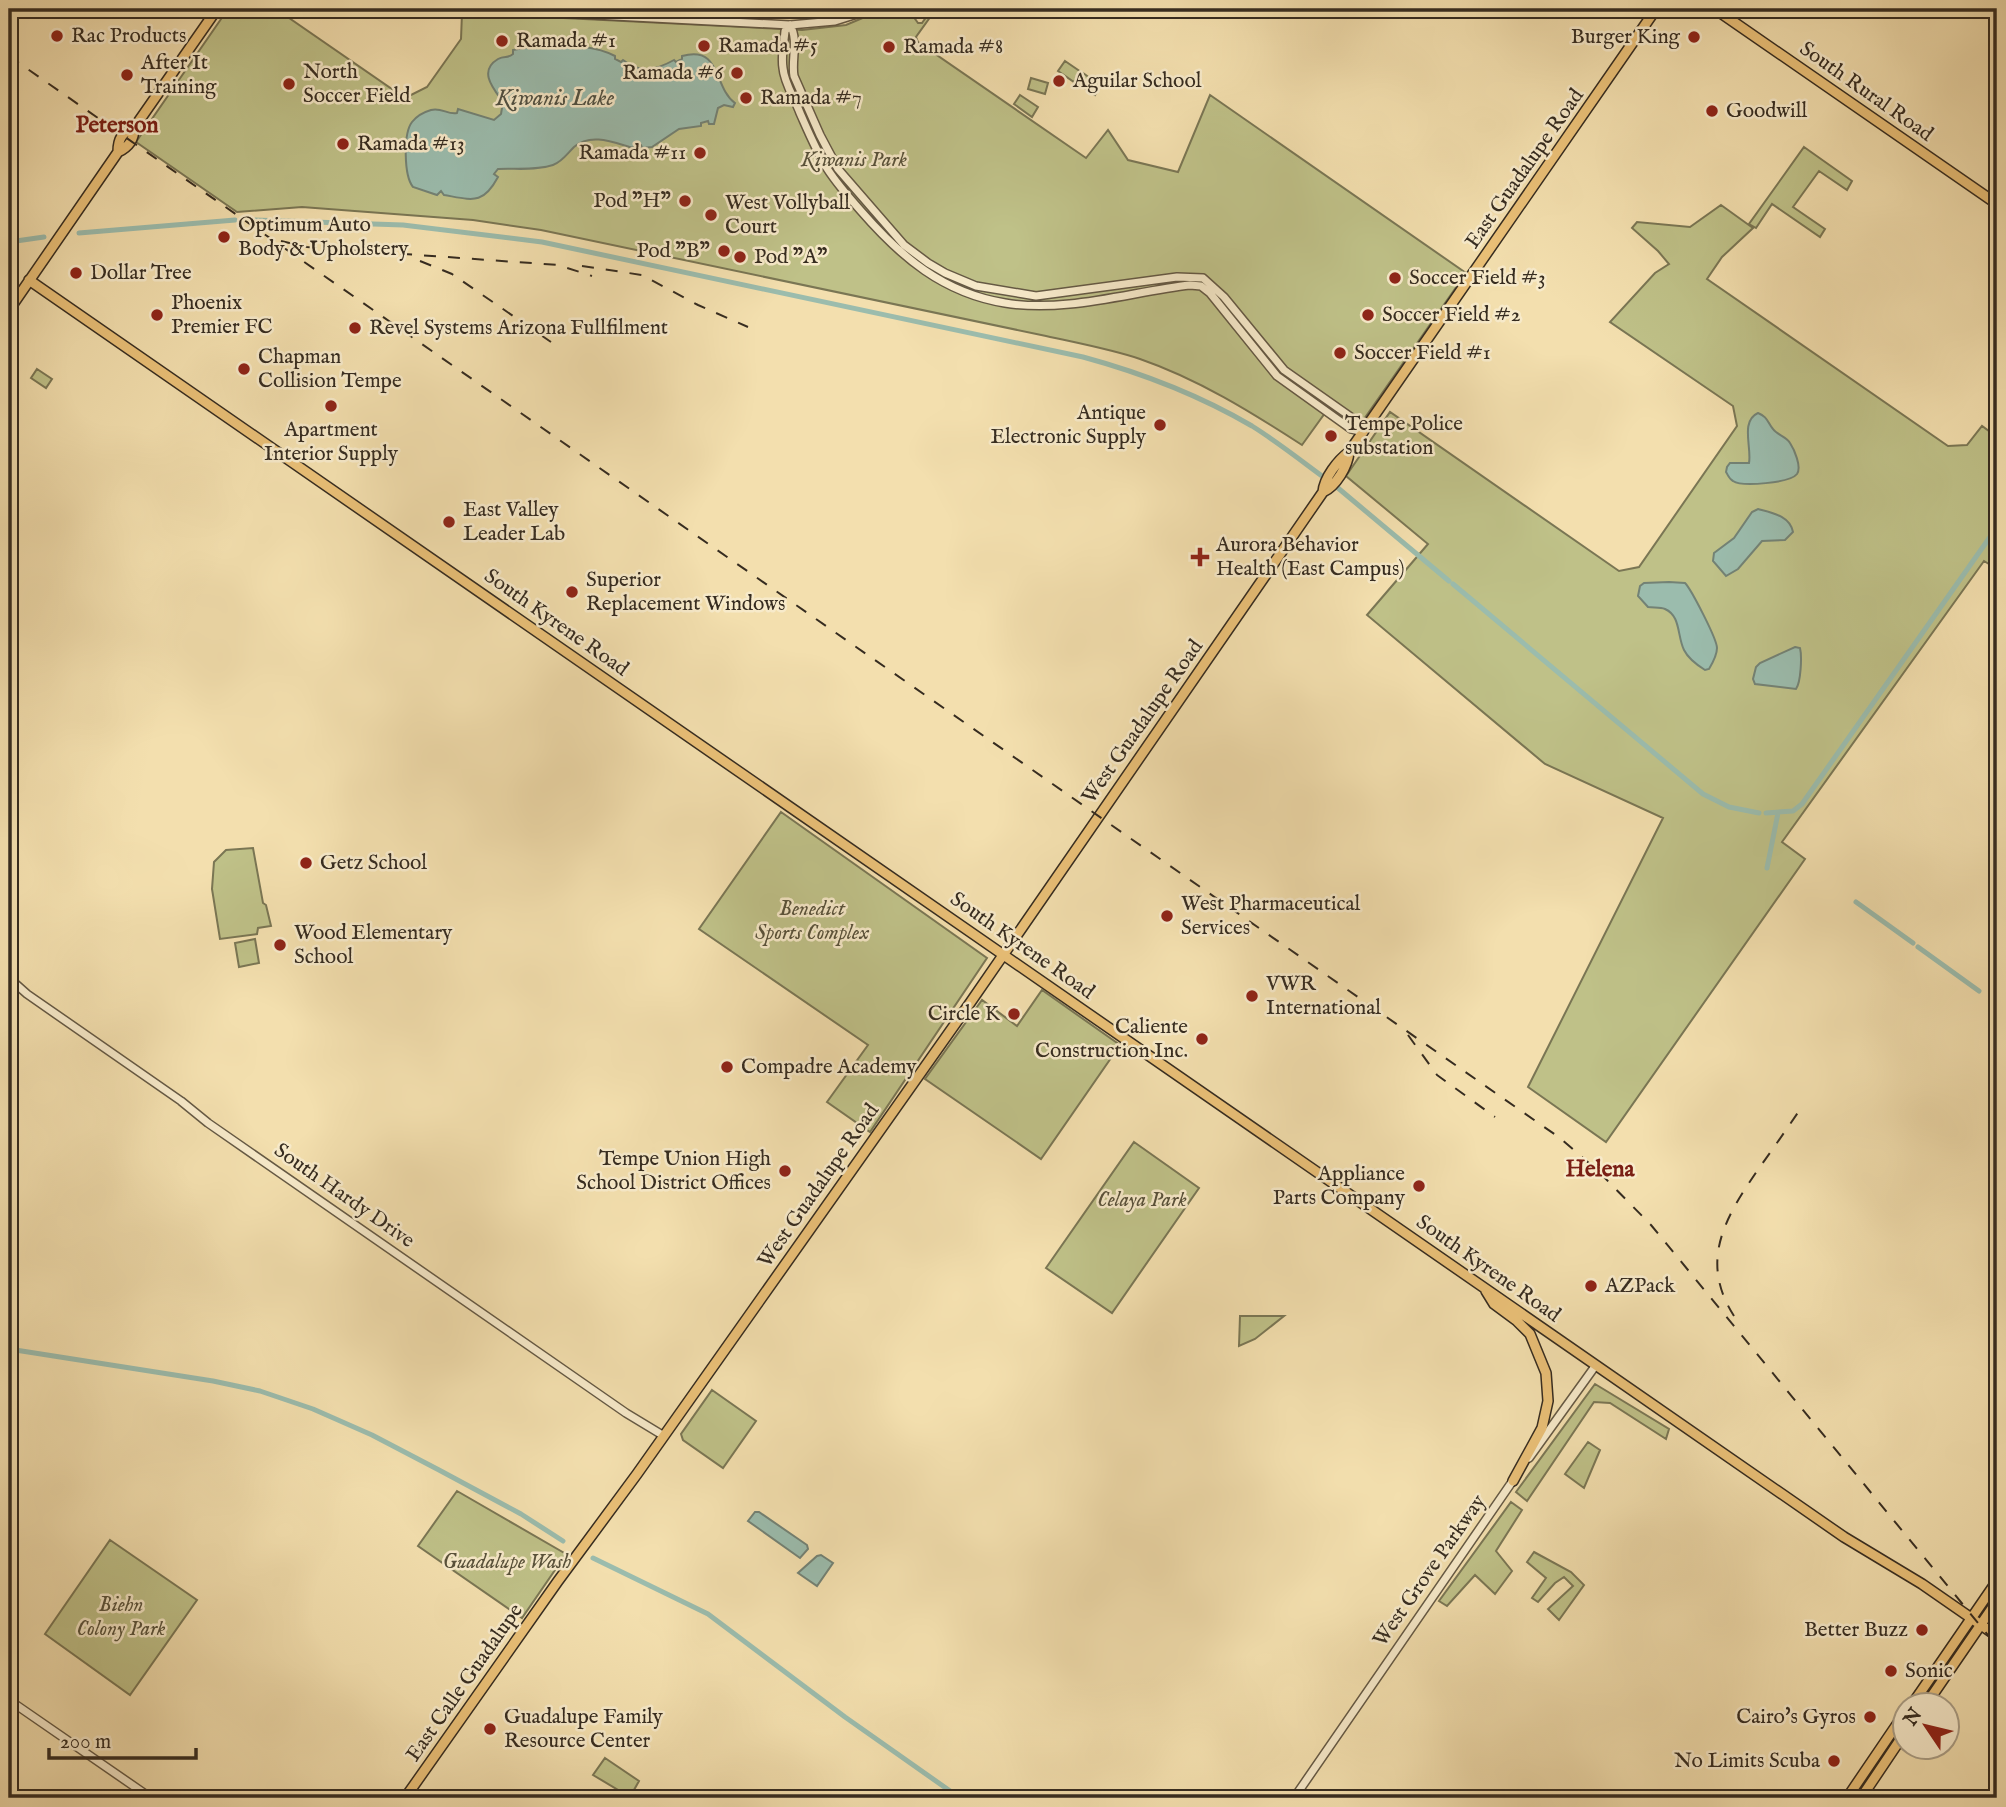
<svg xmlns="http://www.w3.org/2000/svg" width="2006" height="1807" font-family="'IM FELL English',serif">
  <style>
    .green { fill: #bfc188; stroke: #7a7654; stroke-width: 2 }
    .water { fill: #9bbcad; stroke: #738275; stroke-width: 2 }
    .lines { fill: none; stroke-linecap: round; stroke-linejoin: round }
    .canal { stroke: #9bbcad; stroke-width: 5 }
    .minor-casing { stroke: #655944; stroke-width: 10 }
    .major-casing { stroke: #362c20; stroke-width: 12 }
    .minor { stroke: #f7eaca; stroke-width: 7 }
    .major { stroke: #eac077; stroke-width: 9 }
    .rail { stroke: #362c20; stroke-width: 2; stroke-dasharray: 12 12; stroke-linecap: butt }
    .poi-dot { fill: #8f2418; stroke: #f7eaca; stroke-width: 2.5 }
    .labels { text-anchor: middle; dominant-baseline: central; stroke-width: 5; stroke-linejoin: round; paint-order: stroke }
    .poi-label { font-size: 21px; fill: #362c20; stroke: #f7eaca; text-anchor: start }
    .street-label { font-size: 21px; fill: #362c20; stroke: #f7eaca }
    .park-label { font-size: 21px; font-style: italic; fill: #58513a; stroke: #f7eaca }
    .water-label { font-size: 23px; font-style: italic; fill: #4f5043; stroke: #f7eaca }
    .neighbourhood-label { font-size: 23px; font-weight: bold; fill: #7a1f14; stroke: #f7eaca }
  </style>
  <rect width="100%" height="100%" fill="#f3dfae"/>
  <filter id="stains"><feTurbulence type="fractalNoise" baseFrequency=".00286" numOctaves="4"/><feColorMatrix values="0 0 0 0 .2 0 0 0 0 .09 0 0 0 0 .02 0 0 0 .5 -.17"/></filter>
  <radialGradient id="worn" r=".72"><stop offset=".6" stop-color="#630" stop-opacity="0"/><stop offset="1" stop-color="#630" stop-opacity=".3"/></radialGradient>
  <path class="green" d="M228 9H276L405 98 427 87 461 39 462 13 802 30 846 25 884 9H908L918 23H922L932 9H936L916 37 918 42 1086 158 1108 130 1128 160 1178 172 1210 95 1466 273 1364 419 1359 421 1333 402 1302 445C1251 412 1198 379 1140 359 1110 349 1077 343 1046 336L541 230 473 220 302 207 237 212 136 142Z
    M1065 61 1081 72 1074 82 1058 71Z
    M1083 73 1101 86 1095 95 1077 83Z
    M1031 78 1048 83 1045 94 1028 89Z
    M1020 95 1038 107 1032 117 1014 104Z
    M1804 147 1852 181 1847 190 1819 171 1793 207 1825 229 1820 237 1772 204 1756 228 1749 224Z
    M1721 205 1753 228 1722 257 1707 279 1948 446 1967 445 1982 426 1997 437V569L1984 561 1782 842 1805 859 1606 1142 1528 1087 1663 818 1545 764 1367 615 1428 544 1346 476 1390 412 1619 571 1639 567 1737 426 1733 406 1610 322 1655 273 1669 264 1658 251 1632 228 1637 222 1690 227Z
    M37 369 52 379 46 388 31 378Z
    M781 812 987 958 870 1132 827 1102 868 1045 699 929Z
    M253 848 263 903 266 905 271 926 258 928 257 934 220 939 212 889 214 862 226 850Z
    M255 939 259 963 239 967 235 943Z
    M1042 990 1120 1045 1041 1159 925 1079 982 1000 1017 1026Z
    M1134 1142 1199 1188 1112 1313 1046 1268Z
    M1240 1316H1284L1255 1339 1239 1346Z
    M1595 1384 1669 1429 1666 1439 1610 1403 1594 1402 1527 1501 1516 1492Z
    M712 1390 756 1421 723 1468 683 1440 681 1434Z
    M1588 1442 1600 1450 1584 1488 1565 1474Z
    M457 1491 566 1554 522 1618 418 1546Z
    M1511 1502 1522 1510 1496 1551 1512 1571 1495 1594 1475 1575 1447 1606 1439 1601Z
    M110 1540 197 1600 130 1695 45 1634Z
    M1534 1552 1571 1572 1584 1585 1559 1620 1548 1609 1573 1586 1564 1577 1555 1583 1538 1602 1532 1598 1546 1578 1527 1562Z
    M605 1758 639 1781 630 1797 593 1775Z"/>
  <path class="water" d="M540 45C566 46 591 44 615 56V59L621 62 623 60C640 74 656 70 674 60L676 62 682 59V56C722 45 713 87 735 103L733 107 724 105 718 108 714 124H709L708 121 701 123V126L679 129 652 147 642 148 641 145 635 144 633 148C615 143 591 132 574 147 567 154 562 162 553 165 535 171 515 168 498 169L494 174 498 177C483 205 473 200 444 195L441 191 437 195 413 187C404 176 403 134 412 122 416 117 424 112 431 110 441 107 448 115 457 113L458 109 494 120 501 114 503 102C493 88 478 71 498 59 505 55 507 59 513 54V50Z
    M1758 413C1768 417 1767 422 1773 429 1777 435 1786 436 1790 443 1794 449 1802 467 1797 474 1790 483 1742 487 1733 481 1729 479 1728 475 1726 472L1727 467 1730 463H1749C1752 448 1740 421 1758 413Z
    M1758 509C1773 513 1790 516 1793 532L1785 540 1762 541 1738 569 1726 576 1713 561 1714 553 1734 538 1752 512Z
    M1669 582 1685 583C1691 589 1717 639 1717 648 1717 654 1712 664 1709 669L1705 670C1697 665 1688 658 1684 650 1677 636 1681 616 1665 609 1660 607 1653 608 1648 607L1638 596 1640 586 1644 583Z
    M1795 647 1800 648C1802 656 1801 682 1796 689L1755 684 1753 679 1756 667 1760 663Z
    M755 1512H759L807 1545 808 1549 800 1558 748 1521Z
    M821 1555 833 1563 817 1586 798 1573 817 1556Z"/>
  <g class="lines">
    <path class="canal" d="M254 220 403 225 542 242 1083 357C1142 373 1199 395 1252 426 1276 441 1299 459 1322 476
      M79 233 235 220
      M9 242 44 237
      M1338 488 1449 581
      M1453 584 1703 794 1729 807 1759 813
      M1766 813 1793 811 1802 804 1997 527
      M1767 868 1778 813
      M1856 902 1913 943
      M1918 947 1979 991
      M9 1349 213 1381 260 1391 313 1409 372 1435 439 1470 521 1514 563 1541
      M593 1558 708 1614 845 1717 960 1798"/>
    <defs>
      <path id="minor" d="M477 9 790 25 835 21 873 9
        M790 25 785 31C784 43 781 56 783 68 784 83 795 99 800 113 808 131 815 148 825 165 835 182 848 196 861 211 901 257 943 293 1005 303 1066 313 1130 292 1190 285L1201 286 1210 293 1277 376 1351 429 1364 432
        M790 25C799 40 791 60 794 76L820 135 838 169 904 245 928 263 945 273 976 286 1036 296 1177 277 1203 278 1224 297 1284 370 1358 422 1364 432
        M9 978 27 994 181 1101 208 1123 626 1413 664 1436
        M1529 1458 1596 1365
        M9 1700 151 1798
        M1294 1798 1514 1479"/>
      <path id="major" d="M1715 9 1997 204
        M118 152C118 139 122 132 134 128L217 9
        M29 280 1844 1537 1922 1584 1997 1636
        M9 310 118 152C129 147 134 140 134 128
        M1323 492C1324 478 1338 460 1349 452L1656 9
        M1486 1291 1494 1304 1517 1321 1530 1334 1546 1373 1548 1401 1542 1428 1513 1481
        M1911 1706 1997 1581
        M1925 1706 1997 1601
        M405 1798 558 1581 637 1474 970 1003 1323 492C1336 486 1348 466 1349 452
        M1847 1798 1904 1714
        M1861 1798 1904 1734"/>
    </defs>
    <use href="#minor" class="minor-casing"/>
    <use href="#major" class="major-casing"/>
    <use href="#minor" class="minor"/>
    <use href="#major" class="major"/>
    <path class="rail" d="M9 56 1560 1138 1598 1171 1651 1225 1997 1646
      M281 241 307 247 558 265 592 276
      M420 261 452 274 551 342
      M582 266 642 275 698 305 748 327
      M1408 1035 1437 1075 1495 1117
      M1734 1316C1699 1261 1725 1218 1757 1171 1772 1150 1787 1129 1801 1108"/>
  </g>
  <g class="poi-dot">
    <circle cx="57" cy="36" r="7"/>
    <circle cx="1694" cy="37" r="7"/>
    <circle cx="502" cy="41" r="7"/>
    <circle cx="704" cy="46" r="7"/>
    <circle cx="889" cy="47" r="7"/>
    <circle cx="737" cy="73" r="7"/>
    <circle cx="127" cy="75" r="7"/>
    <circle cx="1059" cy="81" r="7"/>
    <circle cx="289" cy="84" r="7"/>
    <circle cx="746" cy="98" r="7"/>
    <circle cx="1712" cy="111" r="7"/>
    <circle cx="343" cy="144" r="7"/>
    <circle cx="700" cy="153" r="7"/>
    <circle cx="685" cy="201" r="7"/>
    <circle cx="711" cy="215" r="7"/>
    <circle cx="224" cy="237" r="7"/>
    <circle cx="724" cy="251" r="7"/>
    <circle cx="740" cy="257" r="7"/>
    <circle cx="76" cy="273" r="7"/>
    <circle cx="1395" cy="278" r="7"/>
    <circle cx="157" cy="315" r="7"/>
    <circle cx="1368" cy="315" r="7"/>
    <circle cx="355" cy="328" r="7"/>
    <circle cx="1340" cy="353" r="7"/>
    <circle cx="244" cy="369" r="7"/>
    <circle cx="331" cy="406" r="7"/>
    <circle cx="1160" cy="425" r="7"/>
    <circle cx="1331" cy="436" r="7"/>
    <circle cx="449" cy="522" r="7"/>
    <path d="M1196.5 546.5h7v7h7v7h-7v7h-7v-7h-7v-7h7z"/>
    <circle cx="572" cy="592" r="7"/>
    <circle cx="306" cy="863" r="7"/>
    <circle cx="1167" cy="916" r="7"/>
    <circle cx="280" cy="945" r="7"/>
    <circle cx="1252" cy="996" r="7"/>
    <circle cx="1014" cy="1014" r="7"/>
    <circle cx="1202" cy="1039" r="7"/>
    <circle cx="727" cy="1067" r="7"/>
    <circle cx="785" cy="1171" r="7"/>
    <circle cx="1419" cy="1186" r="7"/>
    <circle cx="1591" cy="1286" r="7"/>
    <circle cx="1922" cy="1630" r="7"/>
    <circle cx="1891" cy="1671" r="7"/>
    <circle cx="1870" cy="1717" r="7"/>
    <circle cx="490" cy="1729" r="7"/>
    <circle cx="1834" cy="1761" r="7"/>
  </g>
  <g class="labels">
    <g class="poi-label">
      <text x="71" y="36">Rac Products</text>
      <text x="1680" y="37" text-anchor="end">Burger King</text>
      <text x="516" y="41">Ramada #1</text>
      <text x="718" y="46">Ramada #5</text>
      <text x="903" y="47">Ramada #8</text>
      <text x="141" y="63">After It<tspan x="141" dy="24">Training</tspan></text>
      <text x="303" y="72">North<tspan x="303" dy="24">Soccer Field</tspan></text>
      <text x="723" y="73" text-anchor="end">Ramada #6</text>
      <text x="1073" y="81">Aguilar School</text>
      <text x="760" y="98">Ramada #7</text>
      <text x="1726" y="111">Goodwill</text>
      <text x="357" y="144">Ramada #13</text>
      <text x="686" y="153" text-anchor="end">Ramada #11</text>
      <text x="671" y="201" text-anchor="end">Pod "H"</text>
      <text x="725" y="203">West Vollyball<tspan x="725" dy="24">Court</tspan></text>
      <text x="238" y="225">Optimum Auto<tspan x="238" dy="24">Body &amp; Upholstery</tspan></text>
      <text x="710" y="251" text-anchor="end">Pod "B"</text>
      <text x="754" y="257">Pod "A"</text>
      <text x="90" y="273">Dollar Tree</text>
      <text x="1409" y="278">Soccer Field #3</text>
      <text x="171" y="303">Phoenix<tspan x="171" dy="24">Premier FC</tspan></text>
      <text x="1382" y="315">Soccer Field #2</text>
      <text x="369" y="328">Revel Systems Arizona Fullfilment</text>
      <text x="1354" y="353">Soccer Field #1</text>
      <text x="258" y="357">Chapman<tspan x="258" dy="24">Collision Tempe</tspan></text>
      <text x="1146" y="413" text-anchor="end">Antique<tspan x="1146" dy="24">Electronic Supply</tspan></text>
      <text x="1345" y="424">Tempe Police<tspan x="1345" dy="24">substation</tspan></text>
      <text x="331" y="430" text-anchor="middle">Apartment<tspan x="331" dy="24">Interior Supply</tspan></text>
      <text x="463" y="510">East Valley<tspan x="463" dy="24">Leader Lab</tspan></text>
      <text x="1216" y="545">Aurora Behavior<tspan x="1216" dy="24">Health (East Campus)</tspan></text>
      <text x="586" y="580">Superior<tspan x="586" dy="24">Replacement Windows</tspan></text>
      <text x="320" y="863">Getz School</text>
      <text x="1181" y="904">West Pharmaceutical<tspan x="1181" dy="24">Services</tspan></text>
      <text x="294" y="933">Wood Elementary<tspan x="294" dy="24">School</tspan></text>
      <text x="1266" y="984">VWR<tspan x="1266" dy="24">International</tspan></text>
      <text x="1000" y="1014" text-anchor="end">Circle K</text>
      <text x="1188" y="1027" text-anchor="end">Caliente<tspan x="1188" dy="24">Construction Inc.</tspan></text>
      <text x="741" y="1067">Compadre Academy</text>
      <text x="771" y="1159" text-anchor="end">Tempe Union High<tspan x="771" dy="24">School District Offices</tspan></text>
      <text x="1405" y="1174" text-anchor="end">Appliance<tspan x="1405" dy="24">Parts Company</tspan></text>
      <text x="1605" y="1286">AZPack</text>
      <text x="1908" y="1630" text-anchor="end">Better Buzz</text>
      <text x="1905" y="1671">Sonic</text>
      <text x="504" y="1717">Guadalupe Family<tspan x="504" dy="24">Resource Center</tspan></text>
      <text x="1856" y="1717" text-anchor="end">Cairo's Gyros</text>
      <text x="1820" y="1761" text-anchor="end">No Limits Scuba</text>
    </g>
    <g class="street-label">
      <text transform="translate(1866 92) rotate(35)">South Rural Road</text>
      <text transform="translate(1525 169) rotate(-55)">East Guadalupe Road</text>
      <text transform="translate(556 623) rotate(35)">South Kyrene Road</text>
      <text transform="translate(1143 722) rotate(-55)">West Guadalupe Road</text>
      <text transform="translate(1022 946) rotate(35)">South Kyrene Road</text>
      <text transform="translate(819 1186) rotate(-55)">West Guadalupe Road</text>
      <text transform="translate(344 1196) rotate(35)">South Hardy Drive</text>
      <text transform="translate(1488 1269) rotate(35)">South Kyrene Road</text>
      <text transform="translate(1430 1571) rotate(-55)">West Grove Parkway</text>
      <text transform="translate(465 1683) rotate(-55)">East Calle Guadalupe</text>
    </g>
    <g class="park-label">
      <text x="854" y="160">Kiwanis Park</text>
      <text x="812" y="909">Benedict<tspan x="812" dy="24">Sports Complex</tspan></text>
      <text x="1142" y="1200">Celaya Park</text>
      <text x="507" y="1562">Guadalupe Wash</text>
      <text x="121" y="1605">Biehn<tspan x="121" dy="24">Colony Park</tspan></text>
    </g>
    <g class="water-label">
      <text x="555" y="98">Kiwanis Lake</text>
    </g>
    <g class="neighbourhood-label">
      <text x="117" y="125">Peterson</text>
      <text x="1600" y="1169">Helena</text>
    </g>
  </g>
  <rect width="2006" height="1807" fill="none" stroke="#f3dfae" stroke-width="35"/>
  <rect x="10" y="10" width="1985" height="1786" fill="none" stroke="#362c20" stroke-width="3.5"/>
  <rect x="18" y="18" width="1971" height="1772" fill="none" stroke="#362c20" stroke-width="2"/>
  <g transform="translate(1926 1726) rotate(305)"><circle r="33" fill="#f7eaca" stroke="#aa9e86" stroke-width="2"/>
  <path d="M0-5L12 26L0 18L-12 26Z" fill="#8f2418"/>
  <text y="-10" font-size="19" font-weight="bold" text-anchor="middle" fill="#362c20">N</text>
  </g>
  <path d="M49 1748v10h147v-10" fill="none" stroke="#362c20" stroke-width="3.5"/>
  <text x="60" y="1748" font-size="21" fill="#362c20" stroke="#f7eaca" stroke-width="5" paint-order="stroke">200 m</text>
  <rect width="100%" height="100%" filter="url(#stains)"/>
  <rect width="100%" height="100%" fill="url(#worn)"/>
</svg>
